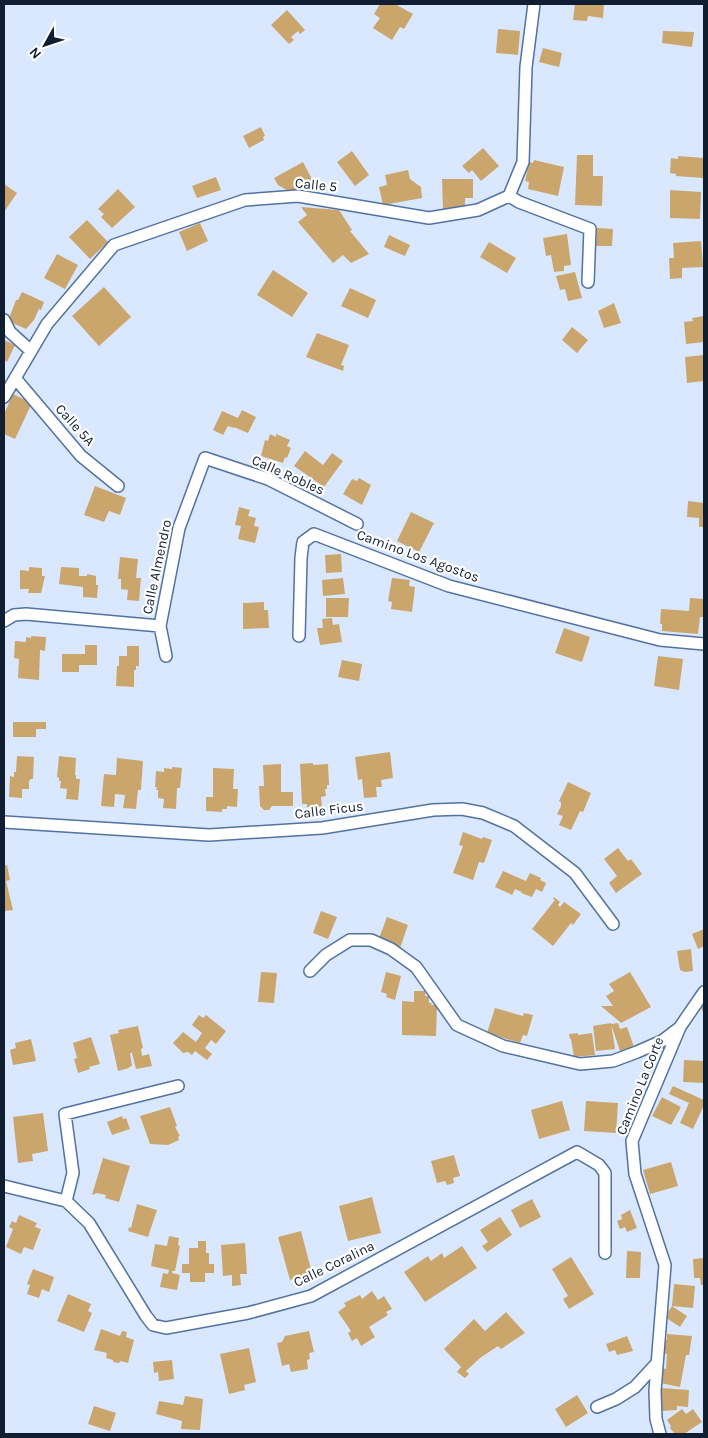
<svg xmlns="http://www.w3.org/2000/svg" width="708" height="1438" font-family="Karla,sans-serif">
  <style>
    .building { fill: #caa66d }
    .lines { fill: none; stroke-linecap: round; stroke-linejoin: round }
    .minor-casing { stroke: #5172a2; stroke-width: 14 }
    .minor { stroke: #fff; stroke-width: 11 }
    .labels { text-anchor: middle; dominant-baseline: central; stroke-width: 4.5; stroke-linejoin: round; paint-order: stroke }
    .street-label { font-size: 14px; fill: #111e32; stroke: #fff }
  </style>
  <rect width="100%" height="100%" fill="#d9e8ff"/>
  <path class="building" d="M380 4H395L413 14 404 29 400 27 392 40 373 28 380 18 374 14Z
    M575 4H604L603 18 588 16 587 21 573 20Z
    M287 10 305 30 300 34 298 31 291 37 294 40 289 44 271 25Z
    M498 29 520 31 518 55 496 53Z
    M663 31 694 32 692 47 662 43Z
    M543 48 562 53 559 67 539 62Z
    M261 127 265 136 263 137 264 140 249 148 243 136Z
    M483 148 499 166 481 181 472 170 469 173 462 166Z
    M352 151 369 175 355 186 337 162Z
    M577 155H593V176H603L602 206 575 205Z
    M678 156 704 158 703 178 676 176V174L670 173 671 158 678 159Z
    M534 160 564 167 558 196 528 189 529 182 525 181 529 162 533 163Z
    M303 162 314 183 298 192H290L278 185 274 178Z
    M408 170 410 179 421 187 422 198 383 205 379 187 387 185 385 175Z
    M216 177 221 190 197 198 192 186Z
    M442 179H473V198H465V209L443 210Z
    M4 184 17 193 4 212Z
    M118 189 135 207 112 228 101 217 104 214 98 209Z
    M670 190 701 192 700 219 670 218Z
    M301 207 339 210 352 230 350 231 369 254 351 263 343 255 333 263 298 222 307 215Z
    M87 220 108 242 90 259 69 237Z
    M200 223 208 241 187 251 179 232Z
    M597 228 613 229 612 246H596Z
    M567 234 571 265 564 266V271L554 272 551 255 546 256 543 238Z
    M389 235 410 245 405 256 384 247Z
    M701 241 703 267 682 268V278L670 279 669 258H674L673 243Z
    M489 242 516 258 507 273 480 257Z
    M57 254 78 265 65 289 44 278Z
    M273 270 308 293 292 317 257 295Z
    M575 272 582 298 568 301 565 289 560 290 556 276Z
    M104 287 131 317 99 346 72 316Z
    M350 288 376 300 368 318 341 306Z
    M22 292 44 302 41 310 39 309 34 320 26 329 8 321 16 300H18Z
    M614 303 621 323 604 328 598 311Z
    M704 316V342L686 344 684 322 693 321 692 318Z
    M572 327 588 340 577 353 562 340Z
    M317 333 349 345 341 365 344 366 343 371 306 357Z
    M4 340 15 345 7 362 4 360Z
    M704 355V381L687 383 685 357Z
    M13 394 32 403 15 439 4 434V414Z
    M242 410 256 417 248 433 234 427V428L228 426 223 435 213 430 222 411 238 418Z
    M270 434 276 437V434L290 440 287 446 291 448 287 458 285 457 283 463 261 456 265 440 268 441Z
    M305 451 323 465 332 453 343 461 324 487 294 466Z
    M359 478 371 485 362 505 343 494 352 479 357 481Z
    M95 486 126 498 120 515 109 511 104 522 84 515Z
    M688 501 704 503V527H699V518L687 517Z
    M239 507 250 510 248 516 256 518 254 526 259 527 255 543 238 539 241 526 235 525Z
    M411 512 434 523 419 552 397 541Z
    M341 554 342 572 326 573 325 555Z
    M120 557 138 559 136 578H141L139 601 127 600 128 590 121 589V579H118Z
    M29 567 42 568V576H45L41 593H28L29 589H20V570L29 571Z
    M61 567 79 568V576H87V574L96 576V585H98L97 598 83 597V587L59 584Z
    M343 578 345 594 323 596 322 580Z
    M392 578 410 580 409 586 415 587 412 612 391 609 392 602 388 601Z
    M326 598H349L348 617H326Z
    M690 598 704 599V617H700L698 634 662 631V624H660L661 609 689 611Z
    M264 602V610H268L269 628 243 629V603Z
    M332 618 333 625 339 624 342 642 320 645 317 628H323L322 619Z
    M564 628 590 637 582 662 555 653Z
    M31 636 46 637 45 651 40 650 39 680 18 678 19 659 14 658 15 641 26 642V637L31 638Z
    M85 645H97V665H79V672H62V654H85Z
    M127 646H139V666H136V670H134V687L116 686 117 666H119V656H127Z
    M658 656 683 659 679 690 654 686Z
    M342 660 362 664 359 681 338 677Z
    M13 722H46V729H36V737H13Z
    M390 752 393 778 381 780 382 787H376L377 797 364 798 362 779 358 780 355 757Z
    M17 756 34 757 33 779H31L29 781V789H22V798L9 797 10 776 14 777V772H16Z
    M59 756 76 758 75 775H76V779H80L78 800 66 799 67 789 60 788 61 781H59V778L57 777Z
    M117 758 143 761 141 790H138L136 809 123 808 125 795 115 794 114 807 101 806 104 774 116 775Z
    M313 763V765L328 764 329 785H327V789H325L326 796 321 797 322 807H307V804H302L300 764Z
    M281 764V792H293V806H272L269 810H264L260 806 259 786H264L263 765Z
    M172 767 182 768 180 788H177L176 809 163 808 164 799 158 798V790H156L157 787H155L156 771 164 772V768L172 769Z
    M213 768 234 769 233 789H238L237 807 227 806V809H222V812L206 811V797H213Z
    M568 782 591 793 583 812 580 811 571 830 559 825 563 816 557 814 561 806V802L559 801Z
    M463 832 482 839 483 837 492 840 484 863 479 862 473 880 453 873 463 846 459 845Z
    M618 848 628 861 631 859 642 874 616 893 609 883 617 876 604 859Z
    M7 865 10 880 6 881 13 910 4 911V866Z
    M503 871 526 881 530 873 541 878 540 880 546 883 542 892 536 889 532 897 521 893 522 892 515 889 512 895 495 887Z
    M554 897 560 902 558 905 560 907 564 902 581 914 573 925 571 923 553 946 532 929 555 900 553 899Z
    M321 911 337 917 328 939 313 933Z
    M387 917 408 925 400 948 378 941Z
    M704 929V946L698 949 692 934Z
    M691 949 693 971 685 972 680 970 677 951Z
    M261 972 277 973 274 1003 258 1002Z
    M386 972 401 976 395 1000 386 997 387 994 381 992Z
    M630 972 651 1007 621 1023 601 1006H613L606 996 614 991 609 984Z
    M414 991H426L425 996H429V1003H432L431 1005H437L436 1036 402 1035V1001L414 1002Z
    M704 999V1014L698 1002Z
    M495 1008 523 1016 524 1013 533 1015 527 1036 523 1035 520 1043 487 1033Z
    M199 1015 203 1018 206 1015 226 1031 216 1044 211 1040 205 1048 212 1054 207 1060 195 1051 192 1055 188 1052 183 1053 173 1043 183 1032 196 1042 202 1033 192 1025Z
    M611 1023 615 1049 596 1051 593 1026Z
    M618 1023 620 1029 627 1027 634 1047 620 1051 611 1024Z
    M138 1026 143 1048 141 1049 142 1056 149 1054 152 1066 136 1069 132 1053H130L132 1066 129 1067V1068L118 1071 110 1035 119 1033 118 1030Z
    M578 1033V1035L592 1033 595 1055 574 1057 571 1039H570L569 1034Z
    M91 1037 100 1064 89 1067 90 1069 78 1073 74 1059 77 1058 73 1043Z
    M31 1039 36 1061 13 1065 10 1050 16 1048 15 1043Z
    M684 1060 704 1061V1083L683 1082Z
    M673 1086 704 1100V1105L693 1129 680 1123 689 1103 669 1094Z
    M662 1097 681 1107 671 1125 652 1116Z
    M562 1101 570 1130 539 1139 531 1110Z
    M586 1101 618 1103 616 1133 584 1131Z
    M170 1107 177 1126 175 1127 180 1136 178 1137 179 1140 168 1145 150 1144 140 1116Z
    M43 1113 48 1151 32 1154 33 1161 18 1163 13 1117Z
    M122 1116 123 1119 126 1118 130 1129 112 1135 107 1122Z
    M454 1155 460 1176 453 1178 454 1183 447 1185 445 1181 437 1183 431 1161Z
    M103 1158 130 1166 119 1202 105 1198 106 1195 97 1193 92 1195Z
    M671 1162 678 1186 650 1194 643 1170Z
    M372 1197 381 1233 348 1241 339 1206Z
    M532 1199 541 1217 520 1228 511 1210Z
    M137 1204 157 1210 148 1237 128 1231 129 1227 131 1228Z
    M630 1210 637 1228 627 1232 625 1227 620 1229 617 1221 622 1219 621 1215Z
    M19 1215 37 1223 35 1227 41 1229 33 1250 24 1247 21 1254 6 1247 13 1229 9 1227 12 1221 16 1223Z
    M500 1217 512 1235 487 1252 482 1246 488 1242 480 1230Z
    M301 1231 312 1273 290 1280 278 1237Z
    M169 1236 179 1238 178 1245 180 1246 175 1271H172V1273L180 1275 177 1290 160 1287 163 1273 168 1274 169 1270 151 1266 155 1244 167 1246Z
    M198 1241H206V1253H209V1264H214V1273H205V1282H190V1273H182V1264H189V1248H198Z
    M245 1243 247 1274H240L241 1285 232 1286V1275L223 1276 221 1245Z
    M462 1246 477 1268 425 1302 404 1272 428 1256 431 1261 442 1253 444 1258Z
    M627 1251 641 1252 640 1278H626Z
    M571 1257 594 1294 569 1309 563 1299 568 1296 552 1269Z
    M704 1258V1285H701L700 1278H694L693 1259Z
    M33 1269 54 1277 49 1292 42 1289 39 1298 27 1294 30 1285 27 1284Z
    M674 1284 695 1286 693 1308 672 1306Z
    M372 1291 378 1300 384 1296 392 1309 386 1312 388 1315 369 1327 375 1337 361 1346 357 1338 352 1341 348 1333 351 1331 338 1312 346 1306 344 1303 360 1295 362 1299Z
    M68 1294 91 1304 88 1311 92 1313 84 1332 57 1321Z
    M672 1306 687 1316 680 1327 665 1317Z
    M506 1312 525 1333 501 1349 498 1346 480 1358 466 1371 469 1374 465 1378 457 1372 461 1367 444 1349 474 1319 485 1331Z
    M101 1329 120 1336 122 1331 127 1332 126 1337 134 1340 128 1363 120 1361 119 1363 113 1362V1360L106 1358 107 1353 94 1350Z
    M309 1331 314 1352 309 1353 310 1359 307 1360 308 1369 291 1372 289 1364 282 1366 277 1343 282 1342 285 1336Z
    M667 1334 692 1336 689 1355H686L680 1387 660 1383 661 1368 666 1369 667 1354 661 1353 662 1340H667Z
    M627 1336 633 1351 617 1355 615 1350 609 1352 606 1344Z
    M249 1348 256 1382 244 1385 245 1390 229 1394 220 1354Z
    M172 1360 174 1379 159 1381 158 1372 154 1373 153 1362Z
    M661 1388 689 1390 688 1407 677 1406V1410L661 1411 662 1402H659Z
    M577 1395 588 1413 566 1427 555 1409Z
    M185 1396 203 1399 200 1430 181 1429 182 1421 156 1414 159 1401 183 1405Z
    M94 1406 116 1413 110 1431 88 1424Z
    M682 1409 686 1414 693 1409 702 1422 684 1434H675L670 1428 671 1426 667 1420Z"/>
  <g class="lines">
    <defs>
      <path id="minor" d="M509 196 519 202 590 229 588 282
        M4 320 10 332 31 351
        M15 378 81 456 118 486
        M4 397 47 324 114 245 245 200 298 196 429 218 478 210 509 196 523 162 526 67 534 4
        M4 621 14 615 26 614 160 626
        M299 636 301 558 303 542 314 534 449 586 660 640 704 644
        M166 656 160 626 179 528 205 458 268 479 357 524
        M4 822 209 835 322 828 433 810 462 809 483 813 514 826 575 873 613 924
        M310 971 326 955 350 940H371L391 949 416 967 457 1025 503 1046 580 1064 613 1061 637 1052 662 1041 679 1028
        M4 1186 66 1201 89 1223 146 1316 153 1325 166 1328 248 1313 311 1296 577 1152 599 1165 605 1173V1253
        M66 1201 73 1173 65 1114 178 1086
        M597 1407 616 1399 635 1387 657 1363
        M660 1434 656 1419 655 1391 665 1265 635 1174 632 1141 680 1027 704 992"/>
    </defs>
    <use href="#minor" class="minor-casing"/>
    <use href="#minor" class="minor"/>
  </g>
  <g class="labels">
    <g class="street-label">
      <text transform="translate(316 185) rotate(6)">Calle 5</text>
      <text transform="translate(75 425) rotate(48)">Calle 5A</text>
      <text transform="translate(288 475) rotate(24)">Calle Robles</text>
      <text transform="translate(418 556) rotate(20)">Camino Los Agostos</text>
      <text transform="translate(157 567) rotate(-78)">Calle Almendro</text>
      <text transform="translate(329 810) rotate(-7)">Calle Ficus</text>
      <text transform="translate(640 1086) rotate(-68)">Camino La Corte</text>
      <text transform="translate(334 1264) rotate(-26)">Calle Coralina</text>
    </g>
  </g>
  <rect width="708" height="1438" fill="none" stroke="#111e32" stroke-width="10"/>
  <g transform="translate(45 45) rotate(230)" stroke="#ffffff" stroke-width="4" paint-order="stroke">
  <path d="M0-4L9 19L0 12L-9 19Z" fill="#111e32"/>
  <text y="-8" font-size="14" font-weight="bold" text-anchor="middle" fill="#111e32">N</text>
  </g>
</svg>
